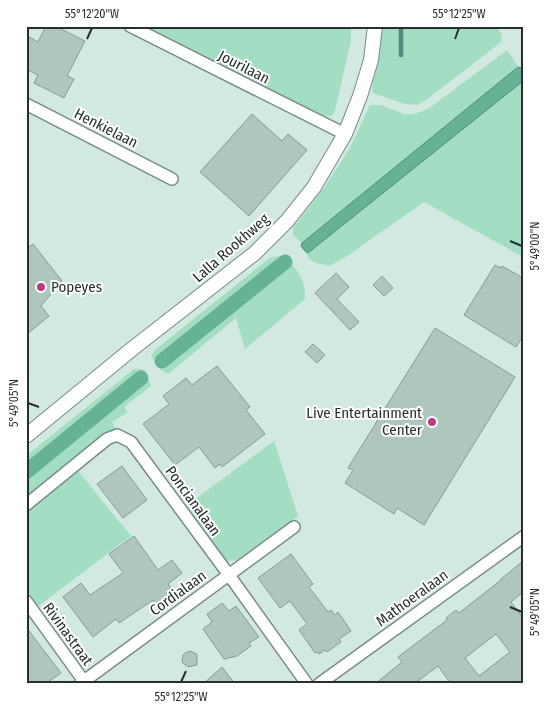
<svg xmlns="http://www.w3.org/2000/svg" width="549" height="710" font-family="'Fira Sans Condensed',sans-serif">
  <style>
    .green { fill: #a2ddc4 }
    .water { fill: #65b294; stroke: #528b75 }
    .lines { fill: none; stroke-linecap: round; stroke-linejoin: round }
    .stream { stroke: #528b75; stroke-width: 4.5 }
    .canal { stroke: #65b294; stroke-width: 15 }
    .building { fill: #afc6bc; stroke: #879d93; fill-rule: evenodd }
    .minor-casing { stroke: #788d84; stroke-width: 14 }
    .tertiary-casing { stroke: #788d84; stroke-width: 16 }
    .minor { stroke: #fff; stroke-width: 11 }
    .tertiary { stroke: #fff; stroke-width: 14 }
    .ticks { fill: none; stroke: #27302c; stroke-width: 2 }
    .poi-dot { fill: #bc3a81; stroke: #fff; stroke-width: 2 }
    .labels { text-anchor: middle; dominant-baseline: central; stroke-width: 4; stroke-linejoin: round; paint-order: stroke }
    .street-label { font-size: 15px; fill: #27302c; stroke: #fff }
    .poi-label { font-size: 15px; fill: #27302c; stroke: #fff; text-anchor: start }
    .neatline { fill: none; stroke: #27302c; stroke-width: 2 }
    .ticks-label { font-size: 12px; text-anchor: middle; fill: #27302c }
  </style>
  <rect width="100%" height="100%" fill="#d1e9de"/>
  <path class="green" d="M141 26H351V41L335 110 332 116H324L316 113Z
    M383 26H497L502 36 501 41 496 46 426 100 417 105 405 104 373 93 372 88Z
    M507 50 518 67 302 243 293 235V228L324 188 350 148 370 105H381L404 114H414L428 109Z
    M523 81V257L424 202 344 258 329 266C317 263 311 264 305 251L309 253Z
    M282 256C297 268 306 279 305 299L245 349 236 318 168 374 160 369 151 356 155 350 271 257Z
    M134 369H141L145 371 151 386 124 407 128 412 112 422 117 431 26 498V456Z
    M274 441 298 516 237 560 228 561 224 558 186 506Z
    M78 471 131 536 37 607 26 592V512Z"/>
  <path class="water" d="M518 67 521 68 523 70V81L308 253 305 251 301 246 302 243Z"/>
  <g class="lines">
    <path class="stream" d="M401 26V55"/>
    <path class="canal" d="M162 361 285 262
      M26 472 141 378"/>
  </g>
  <path class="building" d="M46 26H55L85 41 67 76 74 79 64 98 34 83 38 75 26 69V35L38 42Z
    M252 114 282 141 288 134 307 150 249 216 200 172Z
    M33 244 62 281 41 306 49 316 26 335V249Z
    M495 265 501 268 502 266 523 278V336L516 347 464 315Z
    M336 273 349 287 337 299 359 322 350 330 315 293Z
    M382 276 393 288 384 296 373 285Z
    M435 328 515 377 424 525 397 508 394 514 345 483 353 470 348 468Z
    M313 344 325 355 317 363 305 352Z
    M217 366 250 407 246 410 265 434 222 467 220 464 215 468 199 447 175 465 143 424 169 404 163 396 186 378 192 385Z
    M122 466 147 500 123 518 97 484Z
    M134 536 158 570 172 560 182 573 168 584 176 594 158 607 153 600 119 623 116 619 93 637 63 597 81 583 90 595 123 573 109 554Z
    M291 554 313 584 309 587 328 612 331 610 335 615 338 612 351 631 339 639 341 642 327 652 325 650 319 654 318 652 315 653 299 630 307 624 290 601 280 608 258 578Z
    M523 561V592L511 602 523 618V684H451L438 666 414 684H375L402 662 398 657 447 620 446 618 456 610 459 613 501 580H500ZM496 634 510 652 479 676 465 658Z
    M222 603 229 611 236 606 259 637 249 643 251 646 237 656 224 659 203 629 212 622 207 614Z
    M26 627 61 673 45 684H26Z
    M190 651 197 654V665L188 667 183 663 182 661 183 655 185 653Z
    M222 667 235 684H203Z"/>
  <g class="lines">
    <defs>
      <path id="minor" d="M130 26 345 134
        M26 104 172 179
        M26 505 107 439 117 435 131 442 229 575 307 684
        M26 601 86 684
        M80 684 294 527
        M319 684 523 537"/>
      <path id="tertiary" d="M26 436 132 349 255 253 287 221 314 187 345 134 360 96 371 60 375 26"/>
    </defs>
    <use href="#minor" class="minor-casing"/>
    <use href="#tertiary" class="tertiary-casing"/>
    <use href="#minor" class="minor"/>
    <use href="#tertiary" class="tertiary"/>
  </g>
  <path class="ticks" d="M87 39 92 28M455 39 459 28M510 241 522 246M28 403 39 407M510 607 522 612M181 682 186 671"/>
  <g class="poi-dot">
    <circle cx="41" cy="287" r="5"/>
    <circle cx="432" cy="422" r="5"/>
  </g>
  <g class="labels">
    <g class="street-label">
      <text transform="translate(244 67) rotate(27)">Jourilaan</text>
      <text transform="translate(106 128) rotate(27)">Henkielaan</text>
      <text transform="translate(231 248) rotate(-41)">Lalla Rookhweg</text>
      <text transform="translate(193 501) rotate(54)">Poncianalaan</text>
      <text transform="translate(178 593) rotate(-36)">Cordialaan</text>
      <text transform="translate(412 598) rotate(-36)">Mathoeralaan</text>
      <text transform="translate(68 634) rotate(54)">Rivinastraat</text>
    </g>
    <g class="poi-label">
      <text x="51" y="287">Popeyes</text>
      <text x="422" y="413" text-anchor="end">Live Entertainment<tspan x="422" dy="17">Center</tspan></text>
    </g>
  </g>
  <rect width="549" height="710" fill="none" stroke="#ffffff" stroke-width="55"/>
  <rect x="28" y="28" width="494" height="654" class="neatline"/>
  <g class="ticks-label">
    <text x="92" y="18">55°12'20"W</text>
    <text x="459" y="18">55°12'25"W</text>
    <text transform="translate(535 246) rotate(-90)" y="4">5°49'00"N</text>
    <text transform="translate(14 403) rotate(-90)" y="4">5°49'05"N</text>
    <text transform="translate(535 612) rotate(-90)" y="4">5°49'05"N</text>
    <text x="181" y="701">55°12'25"W</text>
  </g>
</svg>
